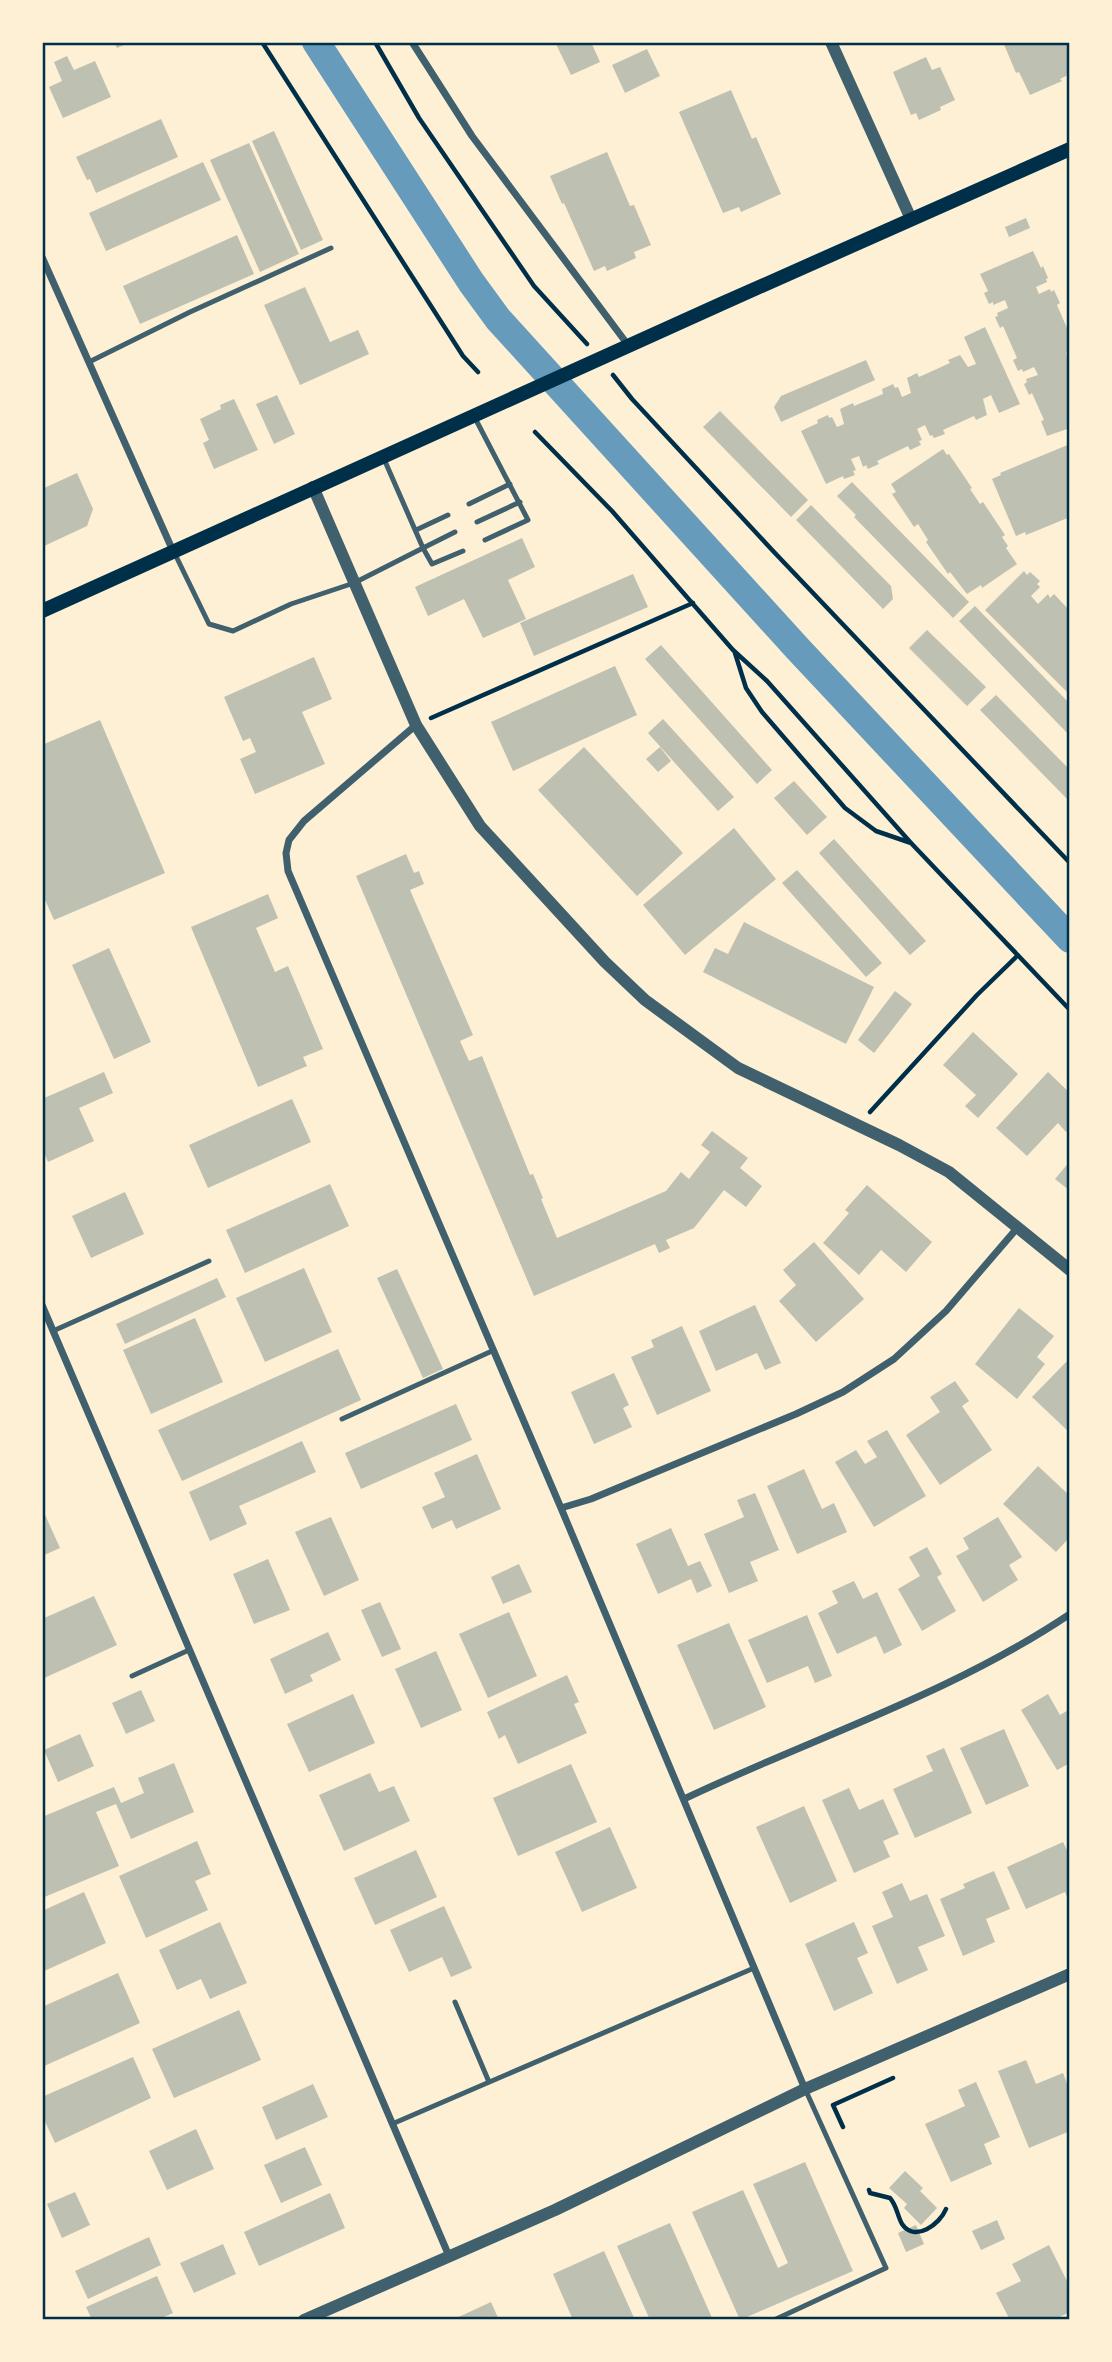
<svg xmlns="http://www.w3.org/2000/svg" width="1112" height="2362" font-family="Raleway,sans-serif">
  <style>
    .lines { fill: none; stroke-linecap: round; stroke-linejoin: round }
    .canal { stroke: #669bbc; stroke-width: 28 }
    .building { fill: #bec0b2 }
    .path { stroke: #003049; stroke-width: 4.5 }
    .service { stroke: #3f606c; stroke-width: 5 }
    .minor { stroke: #3f606c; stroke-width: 7 }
    .tertiary { stroke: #3f606c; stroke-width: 12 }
    .secondary { stroke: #003049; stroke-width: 14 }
    .neatline { fill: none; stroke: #003049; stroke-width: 2.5 }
  </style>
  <rect width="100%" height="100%" fill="#fdf0d5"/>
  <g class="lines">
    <path class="canal" d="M316 42 471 282 498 319 798 649 1070 939"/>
  </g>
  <path class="building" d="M114 42H131L117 48Z
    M555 42H591L600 62 571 75Z
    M1003 42H1070V74L1060 79 1062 81 1030 95 1019 72 1016 73Z
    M647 49 660 76 625 93 612 65Z
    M67 56 74 70 95 61 111 97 63 118 49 87 62 81 54 62Z
    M926 57 932 70 940 67 955 100 940 107 941 110 919 120 916 113 911 115 893 72Z
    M731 90 752 139 756 137 781 194 741 212 739 207 723 213 679 112Z
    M161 119 178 157 96 193 90 179 87 180 76 157Z
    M274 131 323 240 301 250 252 141Z
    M249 143 299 254 260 272 210 160Z
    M607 152 630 206 634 205 651 245 634 252 636 258 607 271 605 266 594 271 564 203 562 204 550 176Z
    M203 162 221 200 106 251 89 213Z
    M1026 218 1030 228 1009 237 1005 227Z
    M237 235 254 274 140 324 123 286Z
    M1033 251 1041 268 1043 266 1048 278 1046 279 1047 282 1036 287 1039 294 1050 289 1051 292 1054 290 1060 303 1057 305 1070 335V351L1066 353 1070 361V428L1047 436 1041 421 1044 420 1032 393 1029 395 1024 384 1027 382 1026 379 1038 375 1034 367 1023 372 1022 369 1018 371 1013 360 1017 358 1003 326 1000 328 995 317 998 316 997 313 1008 308 1005 300 993 305V302L989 304 984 293 988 291 980 274Z
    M305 287 330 342 358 330 369 354 300 385 264 305Z
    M985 327 1020 404 999 413 991 395 983 399 987 415 976 420 974 416 943 430 945 434 934 438 932 435 930 436 925 425 917 429 922 440 919 441 921 445 910 450 908 446 877 461 879 464 868 469 866 465 863 467 859 456 851 459 856 470 853 471 855 475 844 479 843 476 826 484 801 431 818 423 817 420 828 415 829 418 832 417 837 427 844 424 840 409 853 403 854 406 883 394 882 389 893 384 895 388 898 387 902 397 911 393 907 378 917 373 919 377 950 363 948 360 960 355 968 367 976 364 964 337Z
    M866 360 875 380 781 422 774 407 781 396Z
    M277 395 295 434 274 444 256 404Z
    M234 399 258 450 214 469 203 443 209 440 200 419 221 409 220 405Z
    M720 411 808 500 791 517 703 427Z
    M1070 444V517L1026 535 1025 532 1016 536 992 479 1001 475 1000 473Z
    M943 449 947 455 949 454 972 488 970 489 980 504 983 502 1005 535 1002 537 1008 546 1006 548 1017 564 982 588 981 585 967 594 950 572 948 574 926 542 928 540 918 524 914 527 892 494 896 492 891 484Z
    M77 473 93 509 87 526 42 547V489Z
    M852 482 969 602 953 618 854 517 856 515 837 496Z
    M811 505 891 586 893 599 883 609 796 520Z
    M522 538 535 567 508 580 526 619 483 638 464 599 428 616 415 587Z
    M1024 571 1027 575 1030 572 1040 581 1037 584 1040 587 1031 596 1038 604 1048 594 1050 598 1054 594 1070 611V695L985 610Z
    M633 574 648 607 534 656 520 623Z
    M975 606 1070 704V736L959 621Z
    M927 630 986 687 967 706 909 648Z
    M661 645 772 770 757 784 645 659Z
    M314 657 332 699 302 712 325 764 255 794 240 759 256 752 250 738 243 741 224 697Z
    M615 666 637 715 513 771 491 722Z
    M996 695 1070 770V802L980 710Z
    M663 719 734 797 718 811 648 733Z
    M100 720 165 873 54 920 42 893V745Z
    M584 747 683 853 637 896 538 790Z
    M660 747 671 761 658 772 646 759Z
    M794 781 827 817 807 835 774 798Z
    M734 828 776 879 685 955 643 905Z
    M834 839 926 941 910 955 819 853Z
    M406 854 414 873 419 871 424 884 410 890 473 1035 460 1041 469 1061 482 1056 530 1175 533 1174 543 1198 541 1199 557 1238 666 1191 681 1172 689 1179 710 1152 701 1145 712 1131 748 1158 740 1168 762 1186 746 1207 724 1190 694 1228 666 1240 670 1248 659 1253 655 1244 534 1296 356 876Z
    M797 870 882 963 866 977 782 883Z
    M268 894 278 918 256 928 275 972 288 966 323 1049 303 1057 307 1066 258 1087 191 927Z
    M744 922 874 987 846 1044 703 972 715 948 728 954Z
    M109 948 151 1042 114 1059 72 965Z
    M895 991 912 1004 874 1053 858 1040Z
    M973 1032 1018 1074 978 1118 965 1106 976 1095 943 1065Z
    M104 1072 113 1093 79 1108 94 1141 48 1162 42 1148V1099Z
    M1048 1072 1070 1093V1128L1066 1132 1058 1123 1027 1156 996 1128Z
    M292 1099 311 1142 208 1188 189 1145Z
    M1070 1161V1191L1055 1179Z
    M330 1184 349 1226 245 1273 226 1230Z
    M867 1185 932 1242 906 1272 881 1250 859 1275 823 1243 849 1213 845 1210Z
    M125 1192 144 1234 91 1258 72 1216Z
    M814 1242 864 1299 816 1342 779 1301 796 1285 783 1270Z
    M304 1268 332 1332 265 1362 236 1298Z
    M397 1269 443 1369 423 1378 377 1278Z
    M217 1278 226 1297 125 1344 116 1324Z
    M755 1305 781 1363 765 1370 757 1353 716 1371 699 1331Z
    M1019 1308 1054 1336 1037 1357 1045 1364 1017 1399 975 1364Z
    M195 1318 223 1382 151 1414 123 1350Z
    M682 1326 711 1391 657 1415 631 1357 654 1347 651 1340Z
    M338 1349 361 1400 182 1481 158 1430Z
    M1070 1358V1433L1032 1397Z
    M614 1373 629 1405 623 1408 632 1427 594 1444 571 1392Z
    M955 1381 969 1401 962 1406 992 1450 940 1485 906 1435 940 1412 930 1397Z
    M456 1404 472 1440 361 1489 345 1453Z
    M887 1430 926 1496 874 1527 835 1462 856 1450 865 1464 877 1457 867 1441Z
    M302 1441 316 1472 239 1506 247 1524 210 1541 189 1492Z
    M477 1454 501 1509 456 1529 452 1520 432 1529 422 1507 445 1497 434 1473Z
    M1038 1466 1070 1496V1537L1056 1552 1003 1504Z
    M804 1469 822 1509 834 1503 847 1532 797 1554 767 1486Z
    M755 1493 779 1550 750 1562 758 1581 729 1593 704 1534 744 1517 737 1500Z
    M42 1508 60 1548 42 1556Z
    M331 1517 359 1580 324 1596 295 1532Z
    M998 1517 1022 1557 1009 1565 1018 1580 983 1602 956 1556 969 1549 963 1538Z
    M671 1528 688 1566 700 1561 712 1586 697 1593 691 1579 658 1594 636 1544Z
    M927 1547 942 1574 937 1577 956 1611 922 1631 898 1589 920 1576 909 1557Z
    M268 1559 290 1610 254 1624 233 1574Z
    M519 1564 532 1592 503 1604 491 1577Z
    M854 1581 863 1599 877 1592 902 1645 884 1654 876 1636 837 1654 818 1613 838 1603 832 1591Z
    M94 1596 117 1645 42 1679V1619Z
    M380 1602 401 1649 382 1657 361 1610Z
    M509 1612 537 1676 488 1698 459 1634Z
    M807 1615 832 1676 815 1683 808 1666 767 1683 748 1640Z
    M729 1623 766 1707 714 1730 677 1645Z
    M328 1632 341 1660 310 1675 313 1681 285 1694 270 1659Z
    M436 1651 462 1710 421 1728 395 1669Z
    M567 1675 579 1702 574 1704 587 1733 518 1764 505 1735 499 1739 487 1712Z
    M141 1690 155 1721 126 1734 112 1703Z
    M353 1694 375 1743 309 1772 287 1724Z
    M1048 1694 1060 1715 1070 1709V1763L1057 1770 1021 1710Z
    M1004 1729 1029 1786 986 1805 960 1748Z
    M80 1734 94 1766 58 1782 44 1750Z
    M944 1748 972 1813 915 1838 893 1789 933 1771 926 1756Z
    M174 1763 194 1812 131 1839 116 1804 96 1812 119 1866 42 1898V1832L44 1831 42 1817 114 1787 121 1803 144 1793 138 1778Z
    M571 1764 597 1822 518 1856 493 1798Z
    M370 1773 379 1792 394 1786 410 1821 344 1851 319 1795Z
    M849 1788 859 1810 883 1799 899 1834 883 1841 890 1857 854 1873 822 1800Z
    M804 1806 837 1881 790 1903 756 1827Z
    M610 1827 637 1888 582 1912 555 1852Z
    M197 1841 211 1874 195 1881 208 1910 146 1938 119 1876Z
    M1063 1842 1070 1856V1904L1065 1892 1026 1909 1007 1867Z
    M416 1850 437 1897 375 1925 354 1878Z
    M994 1871 1010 1909 986 1919 995 1942 963 1956 940 1899 965 1888 963 1884Z
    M902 1883 910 1901 927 1894 945 1936 918 1947 928 1970 897 1984 872 1926 893 1917 882 1892Z
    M84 1892 106 1943 42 1972V1911Z
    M444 1906 472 1968 451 1977 442 1957 409 1972 390 1930Z
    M220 1922 247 1983 210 1999 201 1979 177 1990 159 1950Z
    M854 1922 868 1953 857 1958 873 1993 834 2011 805 1944Z
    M118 1973 140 2023 42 2067V2007Z
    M239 2010 261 2060 174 2098 152 2049Z
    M133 2057 151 2098 55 2143 42 2115V2097Z
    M1026 2060 1036 2084 1063 2073 1070 2091V2131L1029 2148 998 2071Z
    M976 2082 1000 2137 984 2144 992 2164 951 2182 925 2124 965 2106 958 2090Z
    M313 2084 328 2117 276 2140 262 2107Z
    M196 2129 214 2169 167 2190 149 2151Z
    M305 2147 322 2185 281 2203 264 2165Z
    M805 2162 853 2271 740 2320 692 2212 743 2190 778 2268 788 2263 753 2184Z
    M905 2171 923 2188 920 2191 937 2208 921 2225 904 2208 907 2204 889 2188Z
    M75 2192 90 2225 62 2238 47 2204Z
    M330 2193 345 2228 259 2266 244 2232Z
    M997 2220 1005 2239 981 2250 972 2231Z
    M670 2223 713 2320H650L617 2246Z
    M916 2225 924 2244 906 2252 898 2233Z
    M149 2237 161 2265 88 2299 75 2271Z
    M223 2244 236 2274 194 2293 180 2263Z
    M1049 2245 1070 2287V2312L1053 2320H1010L996 2293 1021 2281 1012 2264Z
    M604 2251 635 2320H573L553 2274Z
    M157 2276 173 2313 157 2320H92L86 2307Z
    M491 2302 499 2320H452Z"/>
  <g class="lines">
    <path class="path" d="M262 42 463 356 478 372
      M375 42 419 118 534 286 587 344
      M613 375 632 399 774 552 1070 863
      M535 432 612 511 733 650 767 681 911 843 1070 1010
      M735 653 746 688 762 712 845 808 876 831 911 843
      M431 718 693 603
      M870 1112 977 995 1017 956
      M843 2127 833 2105 893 2078
      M869 2190 870 2193 890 2198C897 2206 897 2215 902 2224 915 2243 940 2224 946 2209"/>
    <path class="service" d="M89 362 190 312 331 248
      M475 418 528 520 485 540
      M469 504 510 484
      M477 522 520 502
      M416 530 448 515
      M455 532 423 548 432 564 463 551
      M174 552 209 624 233 631 291 604 354 583 423 548 384 459
      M53 1331 209 1261
      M342 1419 492 1351
      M132 1676 189 1650
      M455 2002 489 2082
      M392 2124 754 1968
      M774 2320 886 2268 806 2091"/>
    <path class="minor" d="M412 42 472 136 628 345
      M42 257 173 551
      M416 725 304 821 289 840 286 853 288 871 561 1508 805 2089
      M42 1305 449 2256
      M561 1508 591 1499 796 1414 843 1392 894 1359 946 1311 1018 1227
      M684 1799C812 1738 951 1694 1070 1614"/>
    <path class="tertiary" d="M831 42 911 219
      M313 487 416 725 480 826 605 962 645 1000 738 1068 899 1145 949 1172 1070 1270
      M304 2320 555 2210 805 2089 1070 1974"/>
    <path class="secondary" d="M42 611 721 304 1070 149"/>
  </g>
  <rect width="1112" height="2362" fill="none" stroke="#fdf0d5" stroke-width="88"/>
  <rect x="44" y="44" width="1024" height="2274" class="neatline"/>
</svg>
